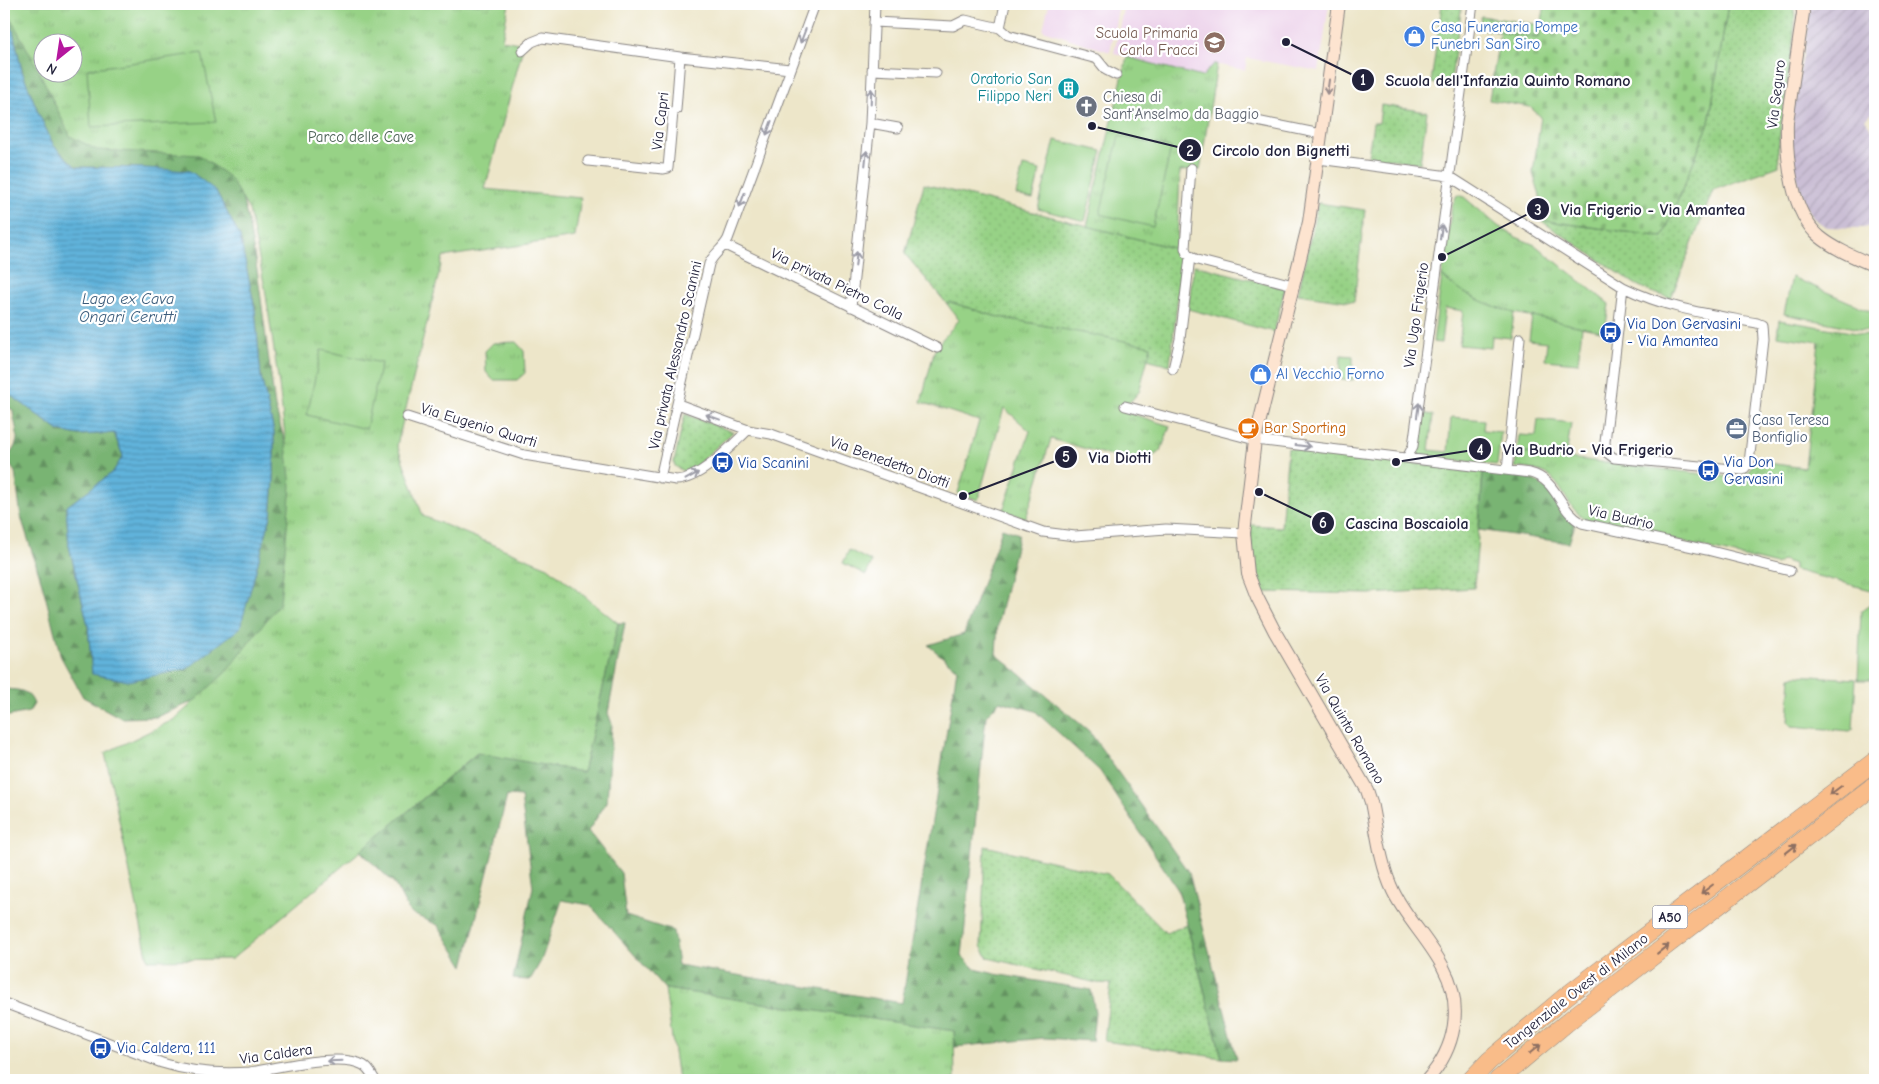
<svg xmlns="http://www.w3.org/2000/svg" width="1879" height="1084" font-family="'Comic Neue',sans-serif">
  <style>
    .built { fill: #ecd1ea }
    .industrial { fill: url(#industrial-furrows) }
    .grass { fill: url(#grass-dots); stroke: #5c7a60 }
    .forest { fill: url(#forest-firs); stroke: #4e6b57 }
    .cemetery { fill: url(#cemetery-stones); stroke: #5c7a60 }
    .park { fill: url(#park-tufts); stroke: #5c7a60; fill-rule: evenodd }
    .garden { fill: #97d286; stroke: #5c7a60 }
    .water { fill: url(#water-rules); stroke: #416a8b }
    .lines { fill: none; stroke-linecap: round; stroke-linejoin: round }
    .street-casing { stroke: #888482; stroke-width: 11 }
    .secondary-casing { stroke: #888482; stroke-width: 14 }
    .highway-casing { stroke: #888482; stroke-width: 19 }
    .street { stroke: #fff; stroke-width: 9 }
    .secondary { stroke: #fde4d0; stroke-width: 12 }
    .highway { stroke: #f9bc89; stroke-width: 18 }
    .oneway { stroke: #9c9ca7 }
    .oneway2 { stroke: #9a8d8d }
    .oneway3 { stroke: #8e6f62 }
    .labels { text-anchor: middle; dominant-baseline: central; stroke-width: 4.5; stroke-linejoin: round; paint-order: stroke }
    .shield { fill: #fff; stroke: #646476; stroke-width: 1 }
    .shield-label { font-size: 14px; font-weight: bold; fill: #22223b }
    .shop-label { font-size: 15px; fill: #366cbe; stroke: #fff; text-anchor: start }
    .education-label { font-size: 15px; fill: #785e54; stroke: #fff; text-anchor: end }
    .culture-label { font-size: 15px; fill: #0d838f; stroke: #fff; text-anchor: end }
    .street-label { font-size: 15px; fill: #22223b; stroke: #fff }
    .worship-label { font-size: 15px; fill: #5b616d; stroke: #fff; text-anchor: start }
    .park-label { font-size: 15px; fill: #4b6055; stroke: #fff }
    .transit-label { font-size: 15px; fill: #164399; stroke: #fff; text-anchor: start }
    .service-label { font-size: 15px; fill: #4e5e75; stroke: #fff; text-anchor: start }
    .food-label { font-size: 15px; fill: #c56008; stroke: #fff; text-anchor: start }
    .water-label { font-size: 16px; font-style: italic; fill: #3b5c7b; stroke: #fff }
    .leader { fill: none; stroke: #22223b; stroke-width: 2 }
    .callout-dot { fill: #22223b; stroke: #fff; stroke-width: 2 }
    .mark-label { font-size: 15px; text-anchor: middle; font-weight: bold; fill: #fff }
    .callout-label { font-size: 16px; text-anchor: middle; font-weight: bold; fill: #22223b; stroke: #fff; stroke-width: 4.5; stroke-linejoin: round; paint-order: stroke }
  </style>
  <defs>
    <pattern id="industrial-furrows" width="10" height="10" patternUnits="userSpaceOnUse" patternTransform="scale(1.25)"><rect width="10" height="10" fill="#cbbfd5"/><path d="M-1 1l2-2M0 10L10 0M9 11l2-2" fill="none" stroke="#aea4b8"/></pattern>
    <pattern id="grass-dots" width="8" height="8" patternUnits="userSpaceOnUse" patternTransform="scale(1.25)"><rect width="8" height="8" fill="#97d286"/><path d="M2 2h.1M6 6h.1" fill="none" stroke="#82b475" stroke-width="1.8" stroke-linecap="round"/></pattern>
    <pattern id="forest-firs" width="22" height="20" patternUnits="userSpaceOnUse" patternTransform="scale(1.25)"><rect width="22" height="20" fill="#79b473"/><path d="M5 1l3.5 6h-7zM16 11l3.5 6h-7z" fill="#639260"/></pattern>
    <pattern id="cemetery-stones" width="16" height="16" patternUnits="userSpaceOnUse" patternTransform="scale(1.25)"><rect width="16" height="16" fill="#97d286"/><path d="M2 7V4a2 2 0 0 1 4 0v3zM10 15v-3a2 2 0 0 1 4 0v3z" fill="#82b475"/></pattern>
    <pattern id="park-tufts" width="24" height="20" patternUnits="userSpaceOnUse" patternTransform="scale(1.25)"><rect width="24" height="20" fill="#97d286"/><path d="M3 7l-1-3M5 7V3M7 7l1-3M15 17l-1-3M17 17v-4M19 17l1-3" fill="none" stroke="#82b475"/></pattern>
    <pattern id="water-rules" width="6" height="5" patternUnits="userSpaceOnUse" patternTransform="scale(1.25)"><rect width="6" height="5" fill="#60b3db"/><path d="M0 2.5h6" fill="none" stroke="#4f91b3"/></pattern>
  </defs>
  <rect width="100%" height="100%" fill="#fff"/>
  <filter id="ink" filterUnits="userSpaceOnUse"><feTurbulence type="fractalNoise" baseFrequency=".02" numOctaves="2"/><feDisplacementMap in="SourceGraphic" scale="10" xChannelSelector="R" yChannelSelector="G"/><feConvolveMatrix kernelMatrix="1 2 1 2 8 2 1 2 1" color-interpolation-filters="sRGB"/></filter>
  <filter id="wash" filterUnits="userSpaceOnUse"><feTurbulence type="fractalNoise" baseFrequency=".0096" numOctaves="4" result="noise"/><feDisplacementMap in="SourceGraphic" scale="20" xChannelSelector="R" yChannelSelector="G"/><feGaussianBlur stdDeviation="1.12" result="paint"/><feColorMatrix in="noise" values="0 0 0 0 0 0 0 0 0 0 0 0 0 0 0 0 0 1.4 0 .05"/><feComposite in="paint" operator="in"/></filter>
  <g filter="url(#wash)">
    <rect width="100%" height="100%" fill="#ede6c9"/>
    <path class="built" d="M1049 4H1119L1110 52 1043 30Z
      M1124 4H1329L1319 71 1247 58 1245 70 1214 64 1202 77 1114 53Z"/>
    <path class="industrial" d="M1806 4H1864L1875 6V111L1865 119 1875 134V224L1860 228 1826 227 1813 218 1804 203 1795 170 1791 135 1792 113 1808 29Z"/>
    <path class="grass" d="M1442 4H1462L1450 86 1431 83Z
      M1728 4H1792L1794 10 1795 21 1793 43 1778 149 1779 166 1713 190 1671 298 1651 292 1635 284 1540 220 1663 237 1709 123Z
      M1481 16 1541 25 1539 38 1479 29Z
      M1381 105 1427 112 1420 163 1368 156 1373 123H1379Z
      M924 184 1177 249 1181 267 1170 365 1147 359 1151 347 994 316 950 302 947 304 905 254Z
      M1318 203 1365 210 1354 302 1298 294Z
      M1194 265 1285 288 1274 332 1188 309Z
      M685 414 733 432 691 470 683 471 675 466 674 462Z
      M1288 448 1483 472 1474 588 1369 594 1262 592C1251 568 1250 551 1251 525L1281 527Z
      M985 846 1108 874 1166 933 1187 925 1222 1058 1104 1041 1111 984 1097 983 988 958 981 946Z"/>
    <path class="forest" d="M4 4H94L32 23 42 72 184 135 234 169 248 220 258 276 275 407 295 477 299 587 212 694 156 717 121 718 83 697 61 657 42 583 21 517 15 472 10 465 9 455C24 438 14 428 13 410L9 408 4 411V390L59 431 79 435 114 433 123 456 113 472 66 507 69 546 88 625 92 674 251 586 271 516 274 480V432L261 377 255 309 240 237 216 191 145 168 76 167 54 146 38 112 22 71 11 22 4 14Z
      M1483 472C1505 475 1534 473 1548 491 1558 505 1559 514 1575 524L1569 543 1479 530Z
      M1002 528 1019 534 998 622 996 654 1089 731 1189 873 1237 1059 1222 1058 1178 890 1100 771 1035 711 1000 701 986 716 962 956 975 969 995 974 1091 990 1095 1012 1092 1041 1044 1038 955 1047 954 1031 665 989 590 905 562 900 541 961 530 980 513 979 533 887 521 797 507 796 464 966 438 925 410 913 394 883 360 851 478 753 583 772 618 623H625L608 713 612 724 607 802 588 831 621 873 626 916 673 931 678 965 902 1003 957 669 928 645 964 634 999 538Z
      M4 689C19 690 28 689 34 704L29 712 4 717Z"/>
    <path class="cemetery" d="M1545 4H1728L1709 123 1663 237 1540 220 1542 203 1533 173 1541 117 1530 107 1489 100 1500 32 1539 38Z"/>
    <path class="park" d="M4 4H509L502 40 519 43 522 51 485 189 581 198 575 237 443 257 397 445 423 516 548 567 618 623 583 772 477 753 232 959 148 960 105 753 175 719 226 672 280 603 291 486 279 385 265 288 249 210 229 177 199 155 97 150 70 136 38 69 9 15 4 11ZM42 42H72V72H42Z
      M1127 57 1202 77 1214 64H1217L1200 170 1180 171 1177 249 1087 226Z
      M1457 195 1464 197 1498 226 1516 237 1535 245 1609 304 1605 332 1514 313 1481 303 1454 287 1442 276 1452 206Z
      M950 302 994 316 1151 346 1139 392 1129 403 1126 412 1170 426 1161 451 1140 464 1051 439 1026 518 1003 511 1030 431 1004 408 978 500 958 493 979 421 921 402 934 352 939 343 959 320 947 304Z
      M1779 320 1875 336V591L1794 570V564L1782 560 1777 565 1585 519C1566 507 1563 484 1546 474 1537 469 1525 469 1515 467L1517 452 1738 478 1750 471 1753 461 1805 468 1819 342 1777 336Z
      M516 342 524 351 525 373 517 380H493L486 372 485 351 493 343Z
      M665 989 954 1031 955 1080H678Z"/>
    <path class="garden" d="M202 53 216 122 91 127 87 69Z
      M1119 136 1171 148 1153 227 1100 214Z
      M1055 140 1102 151 1085 221 1038 209Z
      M1023 166 1040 170 1033 199 1016 195Z
      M1442 276C1463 296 1487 304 1514 313L1511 338 1492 336 1491 348 1459 345 1463 311 1445 308 1441 343 1433 342Z
      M1792 277 1875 313V332L1784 314Z
      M1532 316 1582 327 1578 363 1545 360 1547 342 1529 340Z
      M321 350 381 363 366 429 307 415Z
      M1341 355 1353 356V380L1340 379Z
      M1422 413 1433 415 1429 450 1448 452 1451 417 1484 420 1483 430 1501 432 1497 465 1418 456Z
      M1538 419 1571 423 1566 458 1517 452 1519 435 1536 436Z
      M849 550 872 562 866 575 843 563Z
      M1870 605 1875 607V680H1858L1861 611Z
      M1796 675 1856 679 1853 729 1850 731 1791 726 1788 721 1791 677Z"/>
    <path class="water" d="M4 14 11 22 22 71 38 112 54 146 76 167 145 168 190 171 216 191 240 237 255 309 261 377 274 432V480L271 516 240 628 187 669 128 681 92 674 88 625 69 546 66 507 113 472 123 456 114 433 79 435 59 431 4 390Z"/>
  </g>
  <g filter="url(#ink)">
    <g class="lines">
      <defs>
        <path id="street" d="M874 22 953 26 965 20 1000 28 1008 35 1097 59 1106 70 1116 75
          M1000 28 1005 4
          M522 51 532 42 542 38 680 57 790 69
          M872 70 936 73
          M1242 118 1321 134
          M870 123 898 128
          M1318 159 1449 176 1623 287C1668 309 1709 314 1757 323L1762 325 1763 339 1749 463 1743 470 1614 458 1606 452 1605 442 1623 287
          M588 161 663 169 668 168 673 112 676 110 680 57
          M1191 168 1185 248 1187 254 1197 260 1293 285
          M725 245 937 348
          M851 307 870 123 875 4
          M1173 369 1180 339 1190 257
          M678 404 748 430 771 434 1043 532 1075 536 1166 529 1244 533
          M1125 406 1255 440 1530 473C1558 480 1558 510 1582 523L1707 550 1790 571
          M407 417 524 455 676 480C701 479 730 447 748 430
          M1407 458 1413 446 1473 4
          M1507 470 1520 338
          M660 478 709 264C713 254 723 249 728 239L815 4
          M4 1003 162 1063C190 1072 221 1074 250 1072 276 1068 341 1052 363 1065 369 1068 372 1075 375 1080
          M266 1070 267 1080"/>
        <path id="secondary" d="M1339 4 1309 222 1255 440 1244 533 1248 574 1257 597 1275 632 1367 790 1371 802C1377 831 1380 864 1393 891 1406 918 1429 940 1443 967 1464 1006 1456 1048 1427 1080
          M1802 4 1803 13 1787 122C1786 157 1791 213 1820 237 1836 250 1857 258 1875 266"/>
        <path id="highway" d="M1471 1080 1489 1061 1565 997 1875 761
          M1498 1080 1576 1015 1875 785"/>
      </defs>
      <use href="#street" class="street-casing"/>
      <use href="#secondary" class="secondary-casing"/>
      <use href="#highway" class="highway-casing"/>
      <use href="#street" class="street"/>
      <use href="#secondary" class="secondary"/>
      <use href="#highway" class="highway"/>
    </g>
    <defs><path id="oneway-shaft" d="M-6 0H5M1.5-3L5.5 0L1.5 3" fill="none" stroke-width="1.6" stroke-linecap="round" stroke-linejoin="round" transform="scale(1.25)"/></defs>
    <g class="oneway">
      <use href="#oneway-shaft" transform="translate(803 36) rotate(111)"/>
      <use href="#oneway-shaft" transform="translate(871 96) rotate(-88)"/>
      <use href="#oneway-shaft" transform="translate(769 128) rotate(110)"/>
      <use href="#oneway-shaft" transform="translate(866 158) rotate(-84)"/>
      <use href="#oneway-shaft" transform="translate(742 200) rotate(110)"/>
      <use href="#oneway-shaft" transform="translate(1441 232) rotate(-82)"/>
      <use href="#oneway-shaft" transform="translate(856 259) rotate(-84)"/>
      <use href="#oneway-shaft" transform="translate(1418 410) rotate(-82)"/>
      <use href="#oneway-shaft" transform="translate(713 417) rotate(-160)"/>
      <use href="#oneway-shaft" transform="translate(1303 446) rotate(7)"/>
      <use href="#oneway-shaft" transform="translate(692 476) rotate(-29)"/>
      <use href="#oneway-shaft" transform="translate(335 1061) rotate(178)"/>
    </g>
    <use class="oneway2" href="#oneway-shaft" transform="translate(1328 87) rotate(98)"/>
    <g class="oneway3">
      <use href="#oneway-shaft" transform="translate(1836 790) rotate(143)"/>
      <use href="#oneway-shaft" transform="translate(1791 849) rotate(-38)"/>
      <use href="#oneway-shaft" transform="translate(1707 889) rotate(143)"/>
      <use href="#oneway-shaft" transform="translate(1663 949) rotate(-38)"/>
      <use href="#oneway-shaft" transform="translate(1535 1049) rotate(-39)"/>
    </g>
  </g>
  <defs>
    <symbol id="shop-disc" viewBox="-11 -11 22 22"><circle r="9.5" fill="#3f7fe0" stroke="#fff"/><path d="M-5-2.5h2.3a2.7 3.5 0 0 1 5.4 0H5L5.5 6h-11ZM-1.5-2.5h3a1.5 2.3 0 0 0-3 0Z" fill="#fff"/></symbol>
    <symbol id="school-disc" viewBox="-11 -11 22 22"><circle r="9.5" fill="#8d6e63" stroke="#fff"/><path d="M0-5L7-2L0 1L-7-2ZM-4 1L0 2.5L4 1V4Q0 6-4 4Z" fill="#fff"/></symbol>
    <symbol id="building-disc" viewBox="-11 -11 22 22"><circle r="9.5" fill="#0f9aa8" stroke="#fff"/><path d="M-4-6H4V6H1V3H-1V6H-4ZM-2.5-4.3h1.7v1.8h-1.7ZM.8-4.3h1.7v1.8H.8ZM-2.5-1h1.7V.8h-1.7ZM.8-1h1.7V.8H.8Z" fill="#fff"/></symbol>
    <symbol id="church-disc" viewBox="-11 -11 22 22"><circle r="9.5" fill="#6b7280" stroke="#fff"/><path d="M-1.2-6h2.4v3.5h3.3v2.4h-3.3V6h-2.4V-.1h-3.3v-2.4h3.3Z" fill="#fff"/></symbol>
    <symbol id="bus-disc" viewBox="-11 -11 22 22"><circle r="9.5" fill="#1a4fb4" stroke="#fff"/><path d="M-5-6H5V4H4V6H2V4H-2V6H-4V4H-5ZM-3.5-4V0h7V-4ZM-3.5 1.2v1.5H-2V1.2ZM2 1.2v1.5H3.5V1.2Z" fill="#fff"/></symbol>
    <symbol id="cafe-disc" viewBox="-11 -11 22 22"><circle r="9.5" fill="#e8710a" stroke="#fff"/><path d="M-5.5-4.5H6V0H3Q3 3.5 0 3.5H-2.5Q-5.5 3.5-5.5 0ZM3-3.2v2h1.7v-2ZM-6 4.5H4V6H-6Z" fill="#fff"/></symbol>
    <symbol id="office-disc" viewBox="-11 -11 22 22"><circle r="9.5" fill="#5c6f8a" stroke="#fff"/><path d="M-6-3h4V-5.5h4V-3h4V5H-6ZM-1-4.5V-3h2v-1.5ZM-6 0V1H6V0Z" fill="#fff"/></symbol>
  </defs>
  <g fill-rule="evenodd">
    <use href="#shop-disc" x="1402" y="24" width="25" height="25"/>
    <use href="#school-disc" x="1202" y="30" width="25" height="25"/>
    <use href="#building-disc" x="1056" y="76" width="25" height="25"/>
    <use href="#church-disc" x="1074" y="94" width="25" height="25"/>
    <use href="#bus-disc" x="1598" y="320" width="25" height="25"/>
    <use href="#shop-disc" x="1248" y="362" width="25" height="25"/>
    <use href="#cafe-disc" x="1236" y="416" width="25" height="25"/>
    <use href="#office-disc" x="1724" y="416" width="25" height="25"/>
    <use href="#bus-disc" x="710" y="450" width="25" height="25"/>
    <use href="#bus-disc" x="1696" y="458" width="25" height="25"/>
    <use href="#bus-disc" x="88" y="1036" width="25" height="25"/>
  </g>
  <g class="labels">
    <rect class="shield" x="1652.5" y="905.5" width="35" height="23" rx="4"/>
    <g class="shield-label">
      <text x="1670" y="917">A50</text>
    </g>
    <g class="shop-label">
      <text x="1431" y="27">Casa Funeraria Pompe<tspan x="1431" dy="17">Funebri San Siro</tspan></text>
      <text x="1276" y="374">Al Vecchio Forno</text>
    </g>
    <g class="education-label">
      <text x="1198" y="33">Scuola Primaria<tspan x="1198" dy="17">Carla Fracci</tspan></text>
    </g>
    <g class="culture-label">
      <text x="1052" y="79">Oratorio San<tspan x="1052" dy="17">Filippo Neri</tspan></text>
    </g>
    <g class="street-label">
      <text transform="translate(1776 94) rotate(-83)">Via Seguro</text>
      <text transform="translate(660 121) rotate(-83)">Via Capri</text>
      <text transform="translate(837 284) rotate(26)">Via privata Pietro Colla</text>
      <text transform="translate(1416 315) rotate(-82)">Via Ugo Frigerio</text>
      <text transform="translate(675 355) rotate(-77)">Via privata Alessandro Scanini</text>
      <text transform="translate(479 425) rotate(17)">Via Eugenio Quarti</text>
      <text transform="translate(890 462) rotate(20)">Via Benedetto Diotti</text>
      <text transform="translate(1621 517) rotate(13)">Via Budrio</text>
      <text transform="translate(1350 729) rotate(60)">Via Quinto Romano</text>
      <text transform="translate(1576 991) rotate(-38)">Tangenziale Ovest di Milano</text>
      <text transform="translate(276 1054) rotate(-8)">Via Caldera</text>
    </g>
    <g class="worship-label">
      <text x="1103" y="97">Chiesa di<tspan x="1103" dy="17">Sant'Anselmo da Baggio</tspan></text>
    </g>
    <g class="park-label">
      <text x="361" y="137">Parco delle Cave</text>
    </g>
    <g class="transit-label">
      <text x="1627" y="324">Via Don Gervasini<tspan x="1627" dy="17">- Via Amantea</tspan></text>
      <text x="1724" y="462">Via Don<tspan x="1724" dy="17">Gervasini</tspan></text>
      <text x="738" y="463">Via Scanini</text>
      <text x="117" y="1048">Via Caldera, 111</text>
    </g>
    <g class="service-label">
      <text x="1752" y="420">Casa Teresa<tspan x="1752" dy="17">Bonfiglio</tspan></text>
    </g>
    <g class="food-label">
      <text x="1264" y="428">Bar Sporting</text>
    </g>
    <g class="water-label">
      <text x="128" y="299">Lago ex Cava<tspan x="128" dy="18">Ongari Cerutti</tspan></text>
    </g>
  </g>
  <path class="leader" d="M1286 42L1363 80M1092 126L1190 150M1442 257L1538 209M1396 462L1480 449M963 496L1066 457M1259 492L1323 523"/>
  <g class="callout-dot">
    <circle cx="1286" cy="42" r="5"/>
    <circle cx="1092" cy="126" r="5"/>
    <circle cx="1442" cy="257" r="5"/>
    <circle cx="1396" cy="462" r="5"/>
    <circle cx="963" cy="496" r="5"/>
    <circle cx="1259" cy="492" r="5"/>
    <circle cx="1363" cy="80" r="12"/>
    <circle cx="1190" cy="150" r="12"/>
    <circle cx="1538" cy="209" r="12"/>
    <circle cx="1480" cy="449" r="12"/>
    <circle cx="1066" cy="457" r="12"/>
    <circle cx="1323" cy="523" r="12"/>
  </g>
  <g class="mark-label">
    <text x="1363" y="85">1</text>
    <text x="1190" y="156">2</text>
    <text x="1538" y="215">3</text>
    <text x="1480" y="455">4</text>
    <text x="1066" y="462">5</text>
    <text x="1323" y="528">6</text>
  </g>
  <g class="callout-label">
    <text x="1508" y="86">Scuola dell'Infanzia Quinto Romano</text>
    <text x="1281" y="156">Circolo don Bignetti</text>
    <text x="1653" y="215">Via Frigerio - Via Amantea</text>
    <text x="1588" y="455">Via Budrio - Via Frigerio</text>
    <text x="1120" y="463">Via Diotti</text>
    <text x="1407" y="529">Cascina Boscaiola</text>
  </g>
  <rect width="1879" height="1084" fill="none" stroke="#fff" stroke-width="20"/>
  <g transform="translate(58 58) rotate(210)"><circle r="24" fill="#ffffff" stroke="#a7a7b1"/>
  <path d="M0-4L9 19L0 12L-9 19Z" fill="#b5179e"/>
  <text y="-8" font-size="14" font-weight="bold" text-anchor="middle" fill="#22223b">N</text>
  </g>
</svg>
